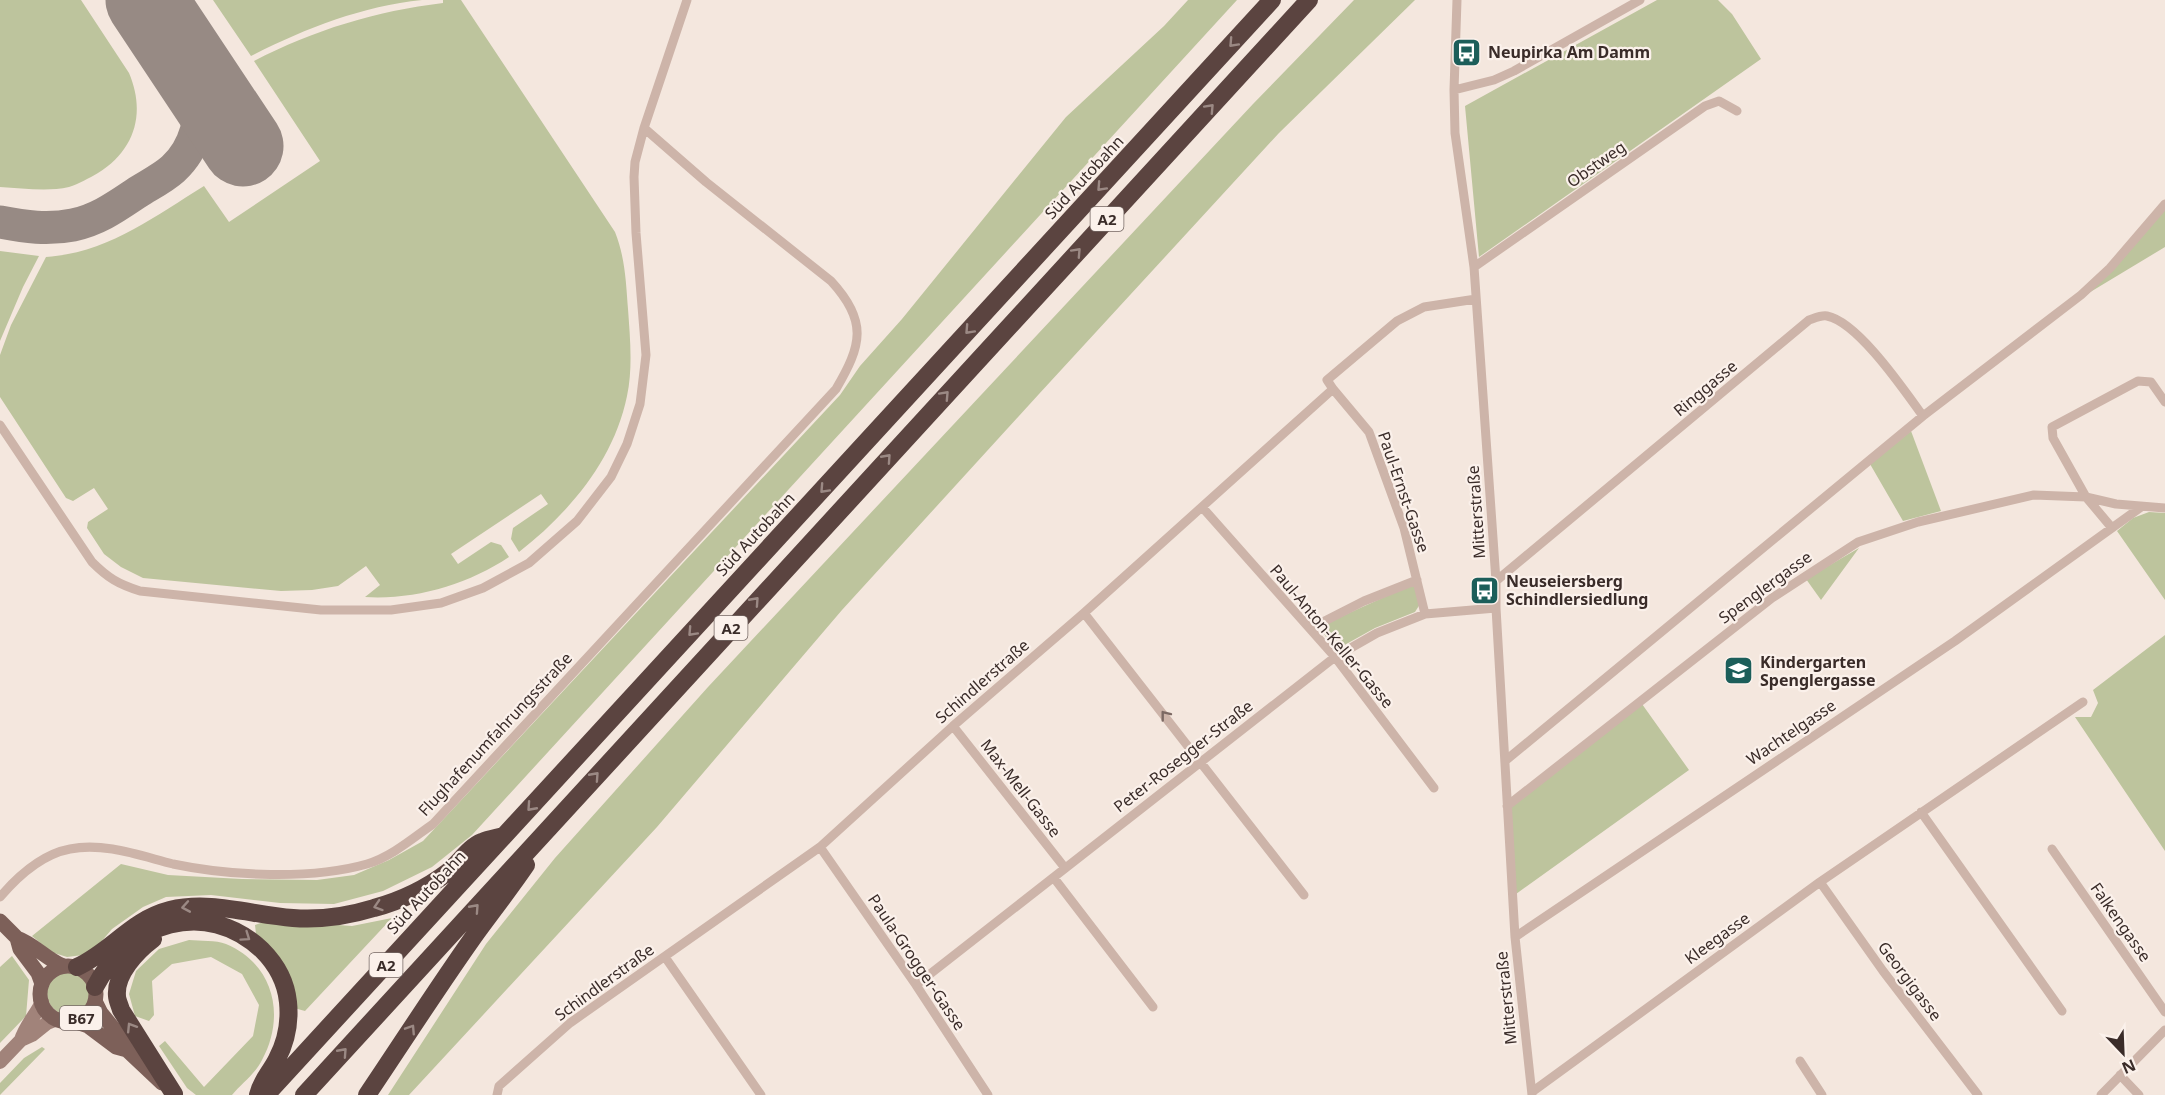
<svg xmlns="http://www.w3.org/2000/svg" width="2165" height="1095" font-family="'Noto Sans',sans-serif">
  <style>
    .green { fill: #bdc49d }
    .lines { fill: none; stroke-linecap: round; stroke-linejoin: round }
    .taxiway { stroke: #978a84; stroke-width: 33 }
    .runway { stroke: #978a84; stroke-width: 81 }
    .street { stroke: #cdb4a9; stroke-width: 9 }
    .secondary { stroke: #a1837a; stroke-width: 14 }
    .primary { stroke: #7d6059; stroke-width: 15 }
    .highway { stroke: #5b4440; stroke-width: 18 }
    .oneway { stroke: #9b8984 }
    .oneway2 { stroke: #7c6963 }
    .labels { text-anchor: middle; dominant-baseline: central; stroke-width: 4.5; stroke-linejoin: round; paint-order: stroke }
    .shield { fill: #fbf1eb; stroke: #746763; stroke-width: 1.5 }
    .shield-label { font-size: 15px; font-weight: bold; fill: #3a2c29 }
    .poi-label { font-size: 16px; font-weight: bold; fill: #3a2c29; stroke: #fbf1eb; text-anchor: start }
    .street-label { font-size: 16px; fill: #3a2c29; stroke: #fbf1eb }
  </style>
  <rect width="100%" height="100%" fill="#f4e7de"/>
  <path class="green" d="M0 0H81L129 73C146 113 135 150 98 173 89 178 79 184 69 187 47 192 22 188 0 187Z
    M213 0H422C362 6 304 29 251 56Z
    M443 0H461L615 232C625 257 626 282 628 309 630 337 633 368 627 396 614 460 569 513 519 552L511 539 513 528 548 504 541 494 451 554 458 564 491 542 501 545 509 557C467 585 415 600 365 597L380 585 366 566 338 586 312 590 281 591 143 578 121 567 104 554 87 528 88 522 108 509 94 488 73 501 66 498 0 397V355L11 325 46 257C107 253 154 217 204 186L229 222 320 161 254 61C314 30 376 11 443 3Z
    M1188 0H1237L472 835 432 867 383 891 334 904 280 903 211 895 166 897 143 907 112 929 95 949 83 955 67 957 51 952 32 936 121 864 168 875 242 879 317 880 354 875 389 860 423 841 840 395 860 366 902 319 1066 117 1164 26Z
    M1354 0H1415L1279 133 1039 394 842 610 657 827 409 1095H388L486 944 555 858 708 687 1253 104Z
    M1657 0H1718L1732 14 1761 59 1479 257 1465 106Z
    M2165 209V247L2087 294Z
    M0 251 39 256 23 287 0 341Z
    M1911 431 1941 511 1903 521 1870 464Z
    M2149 512 2165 513V600L2117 531 2133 518Z
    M1859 548 1821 600 1806 579Z
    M1411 585 1417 589 1420 604 1415 612 1375 628 1341 647 1331 645 1323 632 1327 623Z
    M2165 635V851L2075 717H2091L2098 703 2093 690Z
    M1642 704 1689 770 1516 894 1511 807Z
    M392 918 305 1011 294 1008 278 957 256 934 255 925 269 920 352 926Z
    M189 940C200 941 216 940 226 944 274 964 286 1016 262 1060 256 1073 241 1084 232 1095H196L187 1088 159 1046 165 1041 204 1087 253 1036 259 1005 242 974 211 957 172 964 152 981 154 1015 149 1021 135 1016 129 994 136 971 159 949Z
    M12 956 29 980 26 1016 0 1043V967Z
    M47 993a22 22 0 1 1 44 0a22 22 0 1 1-44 0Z
    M42 1047 45 1049 0 1095V1083L24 1058Z"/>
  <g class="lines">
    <path class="taxiway" d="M0 222C25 227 48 230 73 225 98 220 117 206 138 192 149 185 163 178 173 169 195 149 205 115 197 85 195 76 190 68 186 60"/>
    <path class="runway" d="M146 0 243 146"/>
    <path class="street" d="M1457 0 1454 90 1455 133 1474 267 1496 581V608L1515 937 1532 1095
      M1454 90 1494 80 1514 71 1640 0
      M1474 267 1705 106 1719 101 1737 111
      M1333 389 1369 432 1404 528 1425 614
      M0 425 92 562C108 578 118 584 140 591L321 610H391L441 603 483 588 529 563 577 521 611 477 627 444 640 404 646 355 636 233 634 177 635 162 644 128 687 0
      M1202 507 1335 657 1434 788
      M2112 528 2086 497 2053 438 2052 427 2138 381 2151 382 2165 402
      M1496 581 1809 320C1815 318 1821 315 1827 316 1858 322 1904 390 1923 416
      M1084 613 1304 895
      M1311 628 1364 601 1417 580
      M953 726 1065 868
      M1505 761 1923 416 2081 295 2110 268 2165 204
      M1507 806 1772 598 1858 542 1918 522 2034 495 2086 497 2116 504 2165 508
      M1921 812 2062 1011
      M820 847 916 985 988 1095
      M2052 849 2165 1012
      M1054 878 1153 1007
      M1820 882 1883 971 1978 1095
      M0 897C18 876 43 854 70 849 104 842 141 856 173 864 230 876 311 880 367 864 391 857 413 838 433 824L836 389C862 345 868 321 831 281L706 182 644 128
      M1515 937 1955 641 2141 507
      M665 957 761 1095
      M916 985 1335 657 1377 633 1425 614 1496 608
      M1800 1061 1822 1095
      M2120 1075 2139 1095
      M1532 1092 1820 882 2083 702
      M497 1095 499 1086 570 1023 820 847 953 726 1084 613 1333 389 1327 380 1397 321 1424 307 1476 299
      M2101 1095 2165 1030"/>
    <path class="secondary" d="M21 1040C25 1026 36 1015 42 1002
      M0 1062 21 1040 32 1035 47 1023 57 1019"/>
    <path class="primary" d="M0 921 17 938 20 949 38 973 42 984
      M17 938C34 944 46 959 63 966
      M40 994a28 28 0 1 1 56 0a28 28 0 1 1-56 0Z
      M95 1001 101 1013 123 1040 127 1050 162 1083
      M73 1021 88 1026 116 1047 127 1050"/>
    <path class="highway" d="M153 939C137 951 115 974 117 996 117 1000 120 1006 121 1010L174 1094
      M77 967C112 951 131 920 170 910 210 900 252 915 293 918 320 920 348 916 374 908 400 901 427 888 448 872 459 863 469 847 482 842 489 839 497 838 504 836
      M95 987C128 923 206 897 262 950 276 964 286 982 288 1002 290 1022 286 1042 277 1059 270 1073 262 1079 258 1095
      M266 1095 1272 0
      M304 1095 1309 0
      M367 1095C402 1043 436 990 472 939 490 914 509 890 526 865"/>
  </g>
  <defs><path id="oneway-chevron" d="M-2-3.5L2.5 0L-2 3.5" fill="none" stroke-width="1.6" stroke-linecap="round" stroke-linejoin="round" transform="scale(1.5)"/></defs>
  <g class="oneway">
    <use href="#oneway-chevron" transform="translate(1233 43) rotate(133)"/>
    <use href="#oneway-chevron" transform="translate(1210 108) rotate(-47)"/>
    <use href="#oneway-chevron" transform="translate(1101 187) rotate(133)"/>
    <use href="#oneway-chevron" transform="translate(1077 252) rotate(-47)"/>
    <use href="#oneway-chevron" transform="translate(969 330) rotate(133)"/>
    <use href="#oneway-chevron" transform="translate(945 395) rotate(-47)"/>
    <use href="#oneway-chevron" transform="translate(887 458) rotate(-48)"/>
    <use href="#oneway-chevron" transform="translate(824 489) rotate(133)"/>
    <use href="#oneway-chevron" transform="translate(755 601) rotate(-48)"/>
    <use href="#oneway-chevron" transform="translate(692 632) rotate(133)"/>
    <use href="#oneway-chevron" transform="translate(595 776) rotate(-48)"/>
    <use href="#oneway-chevron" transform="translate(531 807) rotate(132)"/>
    <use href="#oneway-chevron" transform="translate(378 906) rotate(162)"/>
    <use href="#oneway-chevron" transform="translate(186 907) rotate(170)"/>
    <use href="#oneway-chevron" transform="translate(475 908) rotate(-48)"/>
    <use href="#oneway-chevron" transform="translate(246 937) rotate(35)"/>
    <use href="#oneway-chevron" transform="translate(131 1027) rotate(-122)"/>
    <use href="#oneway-chevron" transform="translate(411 1029) rotate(-57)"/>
    <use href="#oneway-chevron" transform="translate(343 1052) rotate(-48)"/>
  </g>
  <use class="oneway2" href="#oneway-chevron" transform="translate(1165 715) rotate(-128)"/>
  <defs>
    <symbol id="bus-square" viewBox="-11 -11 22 22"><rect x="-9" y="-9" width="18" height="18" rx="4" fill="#1c5e5a" stroke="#fbf1eb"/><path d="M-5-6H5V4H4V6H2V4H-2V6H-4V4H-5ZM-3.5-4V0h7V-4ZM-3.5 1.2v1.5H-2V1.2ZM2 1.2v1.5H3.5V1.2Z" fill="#fff"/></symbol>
    <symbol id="school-square" viewBox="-11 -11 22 22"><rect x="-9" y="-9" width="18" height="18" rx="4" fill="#1c5e5a" stroke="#fbf1eb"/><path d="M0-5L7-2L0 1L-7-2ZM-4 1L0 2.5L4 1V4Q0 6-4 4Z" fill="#fff"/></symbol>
  </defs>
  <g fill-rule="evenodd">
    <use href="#bus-square" x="1450" y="36" width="33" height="33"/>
    <use href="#bus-square" x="1468" y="574" width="33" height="33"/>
    <use href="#school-square" x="1722" y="654" width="33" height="33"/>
  </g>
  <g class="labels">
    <g class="shield">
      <rect x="1090.5" y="207" width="33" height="24" rx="4.5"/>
      <rect x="714.5" y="616" width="33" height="24" rx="4.5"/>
      <rect x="369.5" y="953" width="33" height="24" rx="4.5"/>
      <rect x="60" y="1006" width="42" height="24" rx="4.5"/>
    </g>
    <g class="shield-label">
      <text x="1107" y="219">A2</text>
      <text x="731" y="628">A2</text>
      <text x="386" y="965">A2</text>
      <text x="81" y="1018">B67</text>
    </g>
    <g class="poi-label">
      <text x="1488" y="52">Neupirka Am Damm</text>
      <text x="1506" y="581">Neuseiersberg<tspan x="1506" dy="18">Schindlersiedlung</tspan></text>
      <text x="1760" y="662">Kindergarten<tspan x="1760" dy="18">Spenglergasse</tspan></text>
    </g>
    <g class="street-label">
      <text transform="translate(1596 164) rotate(-35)">Obstweg</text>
      <text transform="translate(1084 177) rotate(-47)">Süd Autobahn</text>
      <text transform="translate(1705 388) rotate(-40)">Ringgasse</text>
      <text transform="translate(1404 492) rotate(71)">Paul-Ernst-Gasse</text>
      <text transform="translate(1476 512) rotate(-94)">Mitterstraße</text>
      <text transform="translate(755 534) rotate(-47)">Süd Autobahn</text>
      <text transform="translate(1765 587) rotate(-36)">Spenglergasse</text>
      <text transform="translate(1332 636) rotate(50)">Paul-Anton-Keller-Gasse</text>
      <text transform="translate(982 681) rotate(-41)">Schindlerstraße</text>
      <text transform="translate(1791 732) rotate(-34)">Wachtelgasse</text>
      <text transform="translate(495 734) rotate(-47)">Flughafenumfahrungsstraße</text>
      <text transform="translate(1183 756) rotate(-38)">Peter-Rosegger-Straße</text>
      <text transform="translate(1021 788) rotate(52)">Max-Mell-Gasse</text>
      <text transform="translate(426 892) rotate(-47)">Süd Autobahn</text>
      <text transform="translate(2121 922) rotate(55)">Falkengasse</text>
      <text transform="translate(1717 938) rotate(-36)">Kleegasse</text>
      <text transform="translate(917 962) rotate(56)">Paula-Grogger-Gasse</text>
      <text transform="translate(1910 981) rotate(53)">Georgigasse</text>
      <text transform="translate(604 982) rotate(-36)">Schindlerstraße</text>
      <text transform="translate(1506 998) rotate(-96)">Mitterstraße</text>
    </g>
  </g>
  <g transform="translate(2123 1053) rotate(157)" stroke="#fbf1eb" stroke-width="4.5" paint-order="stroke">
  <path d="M0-4.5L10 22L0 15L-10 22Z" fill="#3a2c29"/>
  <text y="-9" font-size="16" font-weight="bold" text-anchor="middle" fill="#3a2c29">N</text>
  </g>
</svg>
